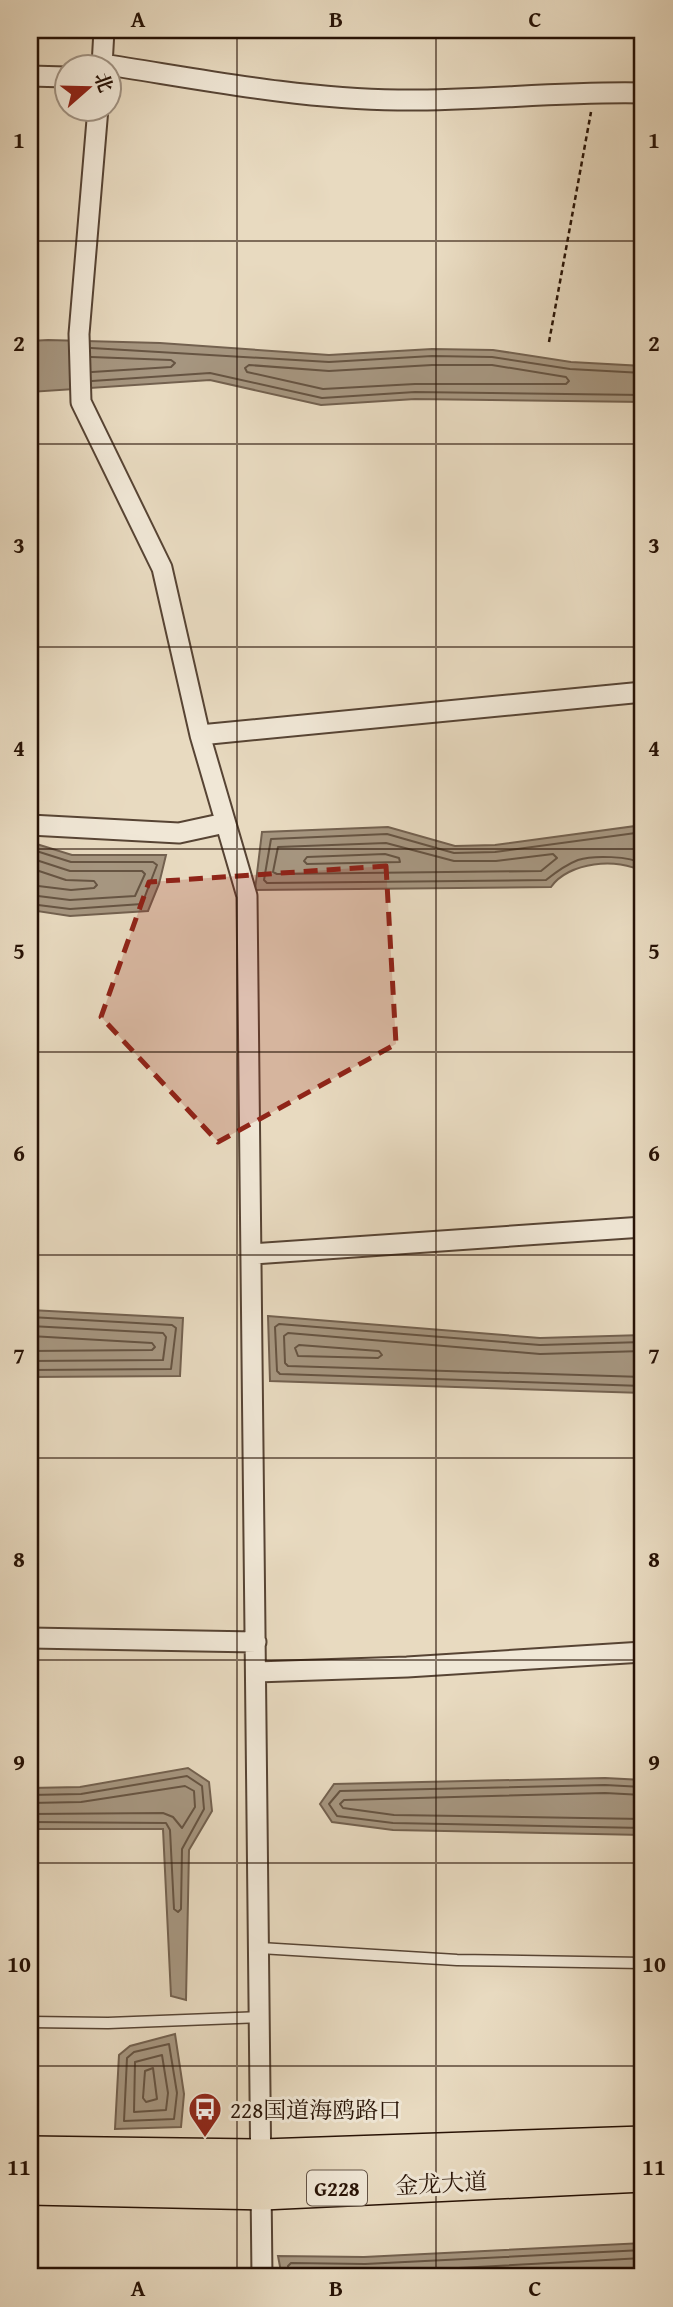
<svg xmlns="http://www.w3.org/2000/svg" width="673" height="2307" font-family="'Gentium Book Plus','Noto Serif SC',serif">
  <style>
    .water { fill: #a69680; stroke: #73614f; stroke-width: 2 }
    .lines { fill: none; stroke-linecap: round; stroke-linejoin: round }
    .shore { stroke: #665442; stroke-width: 2 }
    .lane-casing { stroke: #574434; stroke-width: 13 }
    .street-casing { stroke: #574434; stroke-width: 23 }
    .highway-casing { stroke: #271205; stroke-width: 38 }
    .path { stroke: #271205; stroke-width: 2.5; stroke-dasharray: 5 3.5; stroke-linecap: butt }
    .lane { stroke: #f0e7d6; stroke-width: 10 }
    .street { stroke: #f0e7d6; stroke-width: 19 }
    .highway { stroke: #e8dac0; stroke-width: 35 }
    .marked { fill: #8f2418; fill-opacity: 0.2; stroke: #8f2418; stroke-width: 5; stroke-dasharray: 14 9; stroke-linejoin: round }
    .grid { fill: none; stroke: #271205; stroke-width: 2; stroke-opacity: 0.55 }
    .labels { text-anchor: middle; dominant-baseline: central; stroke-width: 6; stroke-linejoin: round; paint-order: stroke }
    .shield { fill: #f0e7d6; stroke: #635244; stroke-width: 2 }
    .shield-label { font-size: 21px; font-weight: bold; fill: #271205 }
    .poi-label { font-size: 23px; fill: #271205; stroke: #f0e7d6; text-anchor: start }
    .street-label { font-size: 23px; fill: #271205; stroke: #f0e7d6 }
    .neatline { fill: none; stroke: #271205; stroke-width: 2.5 }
    .grid-label { font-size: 23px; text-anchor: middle; font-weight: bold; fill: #271205 }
  </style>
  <rect width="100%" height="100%" fill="#e8dac0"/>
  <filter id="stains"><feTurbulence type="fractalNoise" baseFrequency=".00286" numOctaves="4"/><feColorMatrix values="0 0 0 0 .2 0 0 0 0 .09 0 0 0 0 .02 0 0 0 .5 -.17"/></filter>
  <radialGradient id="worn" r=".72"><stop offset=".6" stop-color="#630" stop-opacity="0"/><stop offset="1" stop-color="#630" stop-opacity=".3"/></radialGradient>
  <path class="water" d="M48 340 160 343 329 355 432 349 493 350 571 362 643 366V402L415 399 321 405 210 380 30 392V341Z
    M643 825V872C618 857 568 862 551 887L255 890 262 832 388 827 455 846 495 845Z
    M30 842 72 855H166L159 884 148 911 70 916 30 910Z
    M30 1310 183 1318 180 1376 30 1377Z
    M268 1316 540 1338 643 1335V1393L270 1381Z
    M188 1768 209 1782 212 1811 189 1850 186 2000 171 1996 163 1829H30V1788L80 1787Z
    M605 1778 643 1780V1835L393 1830 332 1822 320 1804 334 1784Z
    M175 2034 184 2094 181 2127 115 2129 119 2055 130 2046Z
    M643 2243V2277H282L278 2256 364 2257Z
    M30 2269 180 2275V2277H30Z"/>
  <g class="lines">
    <path class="shore" d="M91 348 329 362 432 356 492 357 570 369 643 373
      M91 357 171 360 175 363 171 367 92 372
      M249 365 329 371 432 365H492L566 377 569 381 566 384H415L323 389 247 372 245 368Z
      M92 381 210 373 322 398 415 392 643 395
      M643 832 495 852 454 853 387 834 271 839 264 880 267 883 546 880C556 872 565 865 578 860 593 855 630 856 643 864
      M386 843 454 861H496L553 854 557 858 541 871 277 874 273 872 278 847Z
      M30 849 71 862H153L157 865 142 904 70 909 30 904
      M385 854 399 858 400 862 307 864 304 861 307 857Z
      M30 858 70 871H142L145 874 135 896 70 900 30 895
      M30 868 66 880 94 881 97 885 94 888 71 890 30 885
      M30 1317 172 1325 176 1328 171 1369 30 1370
      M30 1326 163 1333 166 1337 163 1360 30 1361
      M30 1336 152 1343 155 1347 152 1350 30 1351
      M643 1342 540 1345 279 1324 275 1327 277 1371 280 1374 643 1386
      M299 1345 379 1351 382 1355 378 1358 298 1356 295 1348Z
      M643 1351 540 1354 288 1333 284 1336 285 1363 288 1366 643 1377
      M643 1787 605 1785 340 1791 329 1804 337 1816 393 1823 643 1828
      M30 1795 81 1794 187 1776 202 1786 204 1809 182 1849 181 1909 178 1912 174 1909 170 1830 166 1823 30 1822
      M643 1795 605 1793 344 1800 340 1804 343 1808 394 1815 643 1819
      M30 1803 81 1802 185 1786 194 1791 195 1807 182 1828 173 1817 163 1813 30 1814
      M169 2044 177 2093 174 2119 124 2121 127 2058 134 2052Z
      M162 2055 168 2093 166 2110 134 2112 135 2062Z
      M153 2068 157 2099 146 2102 143 2098 145 2071Z
      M289 2277 288 2266 291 2263 365 2264 643 2250
      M298 2277 301 2272 365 2273 643 2258
      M484 2277 643 2269"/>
    <defs>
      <path id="lane" d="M260 1948 457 1960 643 1963
        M30 2022 108 2023 260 2017"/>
      <path id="street" d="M96 66 102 64C200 79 299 99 398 100 480 101 561 91 643 93
        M102 66 104 30
        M30 76 66 77
        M98 108 79 334 81 402 162 568 200 735 247 896 262 2277
        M200 735 643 692
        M30 825 179 833 225 823
        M252 1254 643 1227
        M30 1638 256 1642
        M256 1672 407 1667 643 1652"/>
      <path id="highway" d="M30 2154 263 2157 643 2144
        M30 2187 263 2192 643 2174"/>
    </defs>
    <use href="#lane" class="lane-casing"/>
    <use href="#street" class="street-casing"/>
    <use href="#highway" class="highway-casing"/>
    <path class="path" d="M549 342 591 112"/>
    <use href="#lane" class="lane"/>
    <use href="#street" class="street"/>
    <use href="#highway" class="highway"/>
  </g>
  <path class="marked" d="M386 866 396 1044 218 1142 101 1017 149 882Z"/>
  <path class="grid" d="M237 30V2277M436 30V2277M30 241H643M30 444H643M30 647H643M30 849H643M30 1052H643M30 1255H643M30 1458H643M30 1660H643M30 1863H643M30 2066H643"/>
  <defs>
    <symbol id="bus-pin" viewBox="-11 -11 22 30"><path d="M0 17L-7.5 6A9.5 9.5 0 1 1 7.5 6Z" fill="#8f2418" stroke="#f0e7d6"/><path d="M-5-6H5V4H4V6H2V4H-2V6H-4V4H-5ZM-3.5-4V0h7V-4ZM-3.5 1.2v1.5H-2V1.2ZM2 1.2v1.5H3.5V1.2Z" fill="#fff"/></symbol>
  </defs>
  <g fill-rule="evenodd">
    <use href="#bus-pin" x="186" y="2090" width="38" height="52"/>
  </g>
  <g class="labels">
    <rect class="shield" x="307" y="2170.5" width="60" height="35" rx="5"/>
    <g class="shield-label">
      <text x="337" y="2188">G228</text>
    </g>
    <g class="poi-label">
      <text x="230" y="2109">228国道海鸥路口</text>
    </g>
    <g class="street-label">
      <text transform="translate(441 2183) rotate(-3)">金龙大道</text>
    </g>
  </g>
  <rect width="673" height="2307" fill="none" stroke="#e8dac0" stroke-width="77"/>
  <g transform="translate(88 88) rotate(70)"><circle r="33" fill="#f0e7d6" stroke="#a09282" stroke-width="2"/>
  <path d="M0-5L12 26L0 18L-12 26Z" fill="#8f2418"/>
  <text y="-10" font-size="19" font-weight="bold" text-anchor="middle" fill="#271205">北</text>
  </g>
  <rect x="38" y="38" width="596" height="2230" class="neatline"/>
  <g class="grid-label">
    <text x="138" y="27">A</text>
    <text x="336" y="27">B</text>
    <text x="535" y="27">C</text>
    <text x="19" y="148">1</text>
    <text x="654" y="148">1</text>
    <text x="19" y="351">2</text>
    <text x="654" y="351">2</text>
    <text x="19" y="553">3</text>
    <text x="654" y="553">3</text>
    <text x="19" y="756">4</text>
    <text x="654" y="756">4</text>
    <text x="19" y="959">5</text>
    <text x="654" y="959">5</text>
    <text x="19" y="1161">6</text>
    <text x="654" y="1161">6</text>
    <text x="19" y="1364">7</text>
    <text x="654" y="1364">7</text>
    <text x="19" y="1567">8</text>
    <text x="654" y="1567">8</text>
    <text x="19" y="1770">9</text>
    <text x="654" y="1770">9</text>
    <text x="19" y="1972">10</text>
    <text x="654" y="1972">10</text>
    <text x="19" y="2175">11</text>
    <text x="654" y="2175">11</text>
    <text x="138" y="2296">A</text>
    <text x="336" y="2296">B</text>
    <text x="535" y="2296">C</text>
  </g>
  <rect width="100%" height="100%" filter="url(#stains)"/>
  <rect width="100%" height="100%" fill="url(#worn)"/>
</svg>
